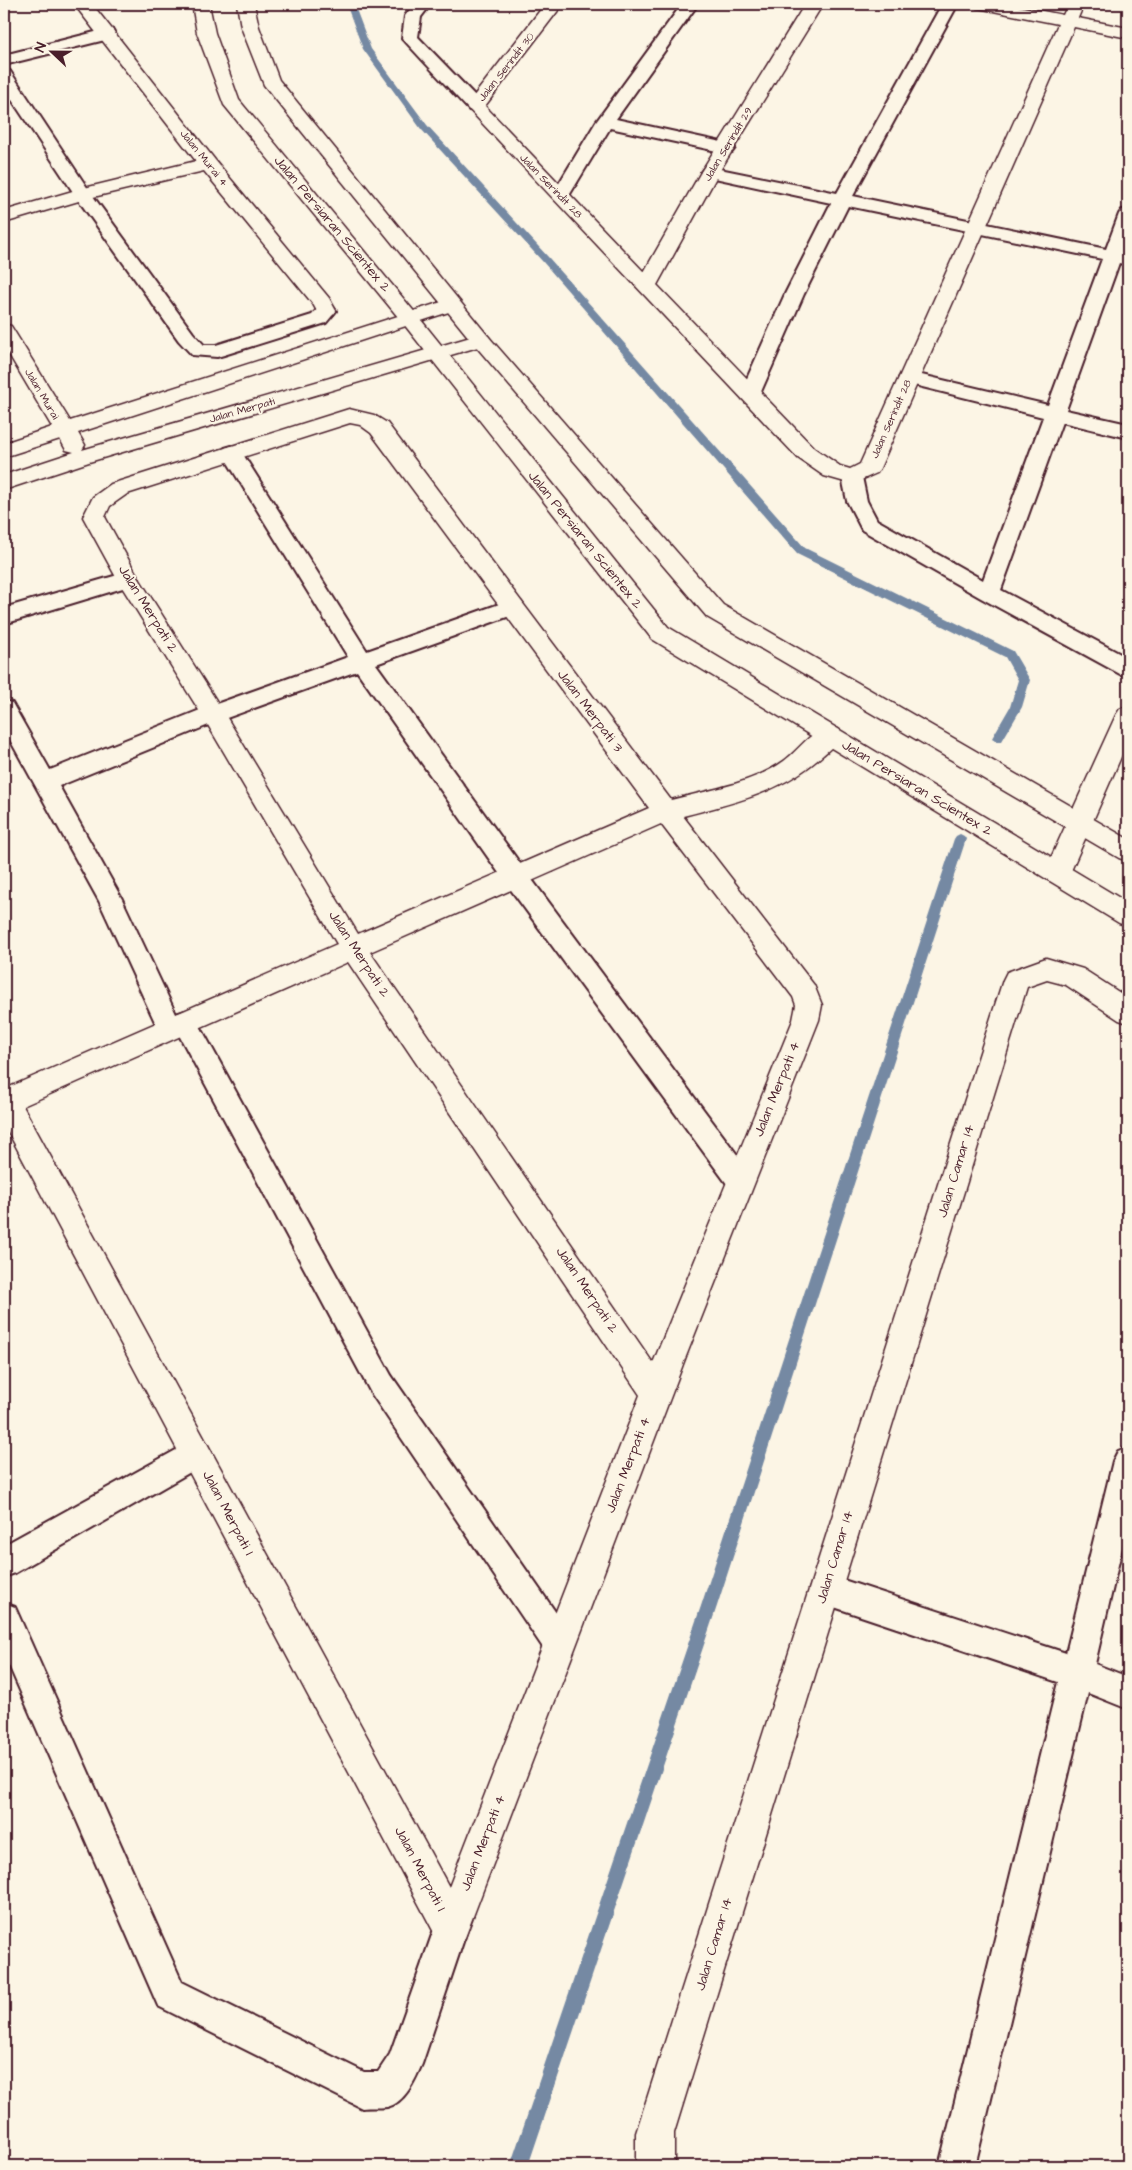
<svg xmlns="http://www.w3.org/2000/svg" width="1132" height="2170" font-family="'Architects Daughter',sans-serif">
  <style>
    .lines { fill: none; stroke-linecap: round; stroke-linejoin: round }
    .stream { fill: #7589a3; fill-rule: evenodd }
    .service-casing { stroke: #4a1f2b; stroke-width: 4 }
    .minor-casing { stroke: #4a1f2b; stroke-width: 3 }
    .tertiary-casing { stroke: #4a1f2b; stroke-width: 3 }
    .service { fill: #fcf5e5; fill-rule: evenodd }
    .minor { fill: #fcf5e5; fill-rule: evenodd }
    .tertiary { fill: #fcf5e5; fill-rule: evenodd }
    .labels { text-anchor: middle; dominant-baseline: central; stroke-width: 4; stroke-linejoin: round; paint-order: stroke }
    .far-street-label { font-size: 11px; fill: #4a1f2b; stroke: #fcf5e5 }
    .street-label { font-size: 14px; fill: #4a1f2b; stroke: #fcf5e5 }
  </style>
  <rect width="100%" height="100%" fill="#fcf5e5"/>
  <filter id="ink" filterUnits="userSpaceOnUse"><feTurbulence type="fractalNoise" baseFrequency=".02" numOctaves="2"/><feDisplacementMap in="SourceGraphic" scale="10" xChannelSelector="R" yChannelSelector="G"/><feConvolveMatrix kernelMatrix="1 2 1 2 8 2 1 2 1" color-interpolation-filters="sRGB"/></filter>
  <g filter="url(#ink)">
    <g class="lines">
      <path class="stream" d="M346 4H354L371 49 427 125 549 258 805 548 1013 651 1030 680 1022 707 1002 741 998 742 992 738 1010 707 1018 680 1005 657 797 554 543 262 421 129 363 49Z
        M960 834 964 836 966 839 717 1606 528 2166H510L701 1606 954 839 956 836Z"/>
      <defs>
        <path id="service" d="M414 4H431L421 17 418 37 481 102 484 106 481 110 475 111 469 110 402 38 405 16Z
          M682 4H698L616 119 726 143 732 144 735 148 732 152 726 153 610 128 567 199 561 200 555 199 552 195 596 122Z
          M942 4H958L853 196 1106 249 1119 214 1122 210 1128 209V239L1123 252 1128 253V265L1119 263 1066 410 1128 424V438L1062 422 1001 590 1128 658V676L1120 674 981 598 862 530 847 501 842 477 845 472 852 470 859 472 862 477 867 501 877 520 983 580 1043 417 902 382 899 378 902 374 909 372 1048 405 1102 259 848 206 804 294 760 394 757 399 750 400 743 399 740 394 785 294 831 203 710 177 704 176 701 172 704 168 710 167 837 193Z
          M107 29 113 30 115 34 113 38 4 65V55Z
          M4 70 10 71 90 192 193 333 204 345H216L312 315C319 307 322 304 333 307L336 311 326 323 224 355 217 357 192 355 179 341 77 198 4 88Z
          M232 446 239 448 367 651 505 602 513 599 521 602 524 607 521 612 376 664 524 869 750 1172 754 1180 750 1188 740 1192 730 1188 506 883 357 671 221 720 59 786 122 899 176 1014 185 1011 194 1015 391 1375 570 1633 575 1644 570 1655 559 1660 548 1655 371 1393 179 1035 170 1039 161 1035 99 901 4 729V701L12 703 50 770 205 708 348 657 222 453 225 448Z
          M128 572 136 574 139 579 136 584 4 624V608Z
          M196 1439 206 1443 211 1453 206 1463 15 1573 4 1577V1545Z
          M1128 1447V1522L1095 1664 1128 1677V1709L1088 1693 975 2166H939L1058 1682 825 1604 814 1600 810 1589 814 1578 825 1574 1066 1653 1113 1461 1118 1451Z
          M4 1603 15 1607 182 1982 364 2072H378L390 2054 439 1915 451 1910 463 1915 468 1927 422 2064C415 2080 405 2103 387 2107 379 2108 370 2107 362 2108L158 2006 4 1654Z"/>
        <path id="minor" d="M74 4H92L215 160 329 298 336 311 333 315 326 317 319 315 313 304 204 171 89 198 4 223V211L76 190 196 161Z
          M545 4H563L485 106 644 272 701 172 805 4H823L719 172 657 285 814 448 840 466 850 469 860 464 1058 24 983 9 977 8 974 4H1008L1063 15 1068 4H1084L1078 18 1128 28V38L1074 27 880 468 877 473 852 484 824 476 798 458 466 106Z
          M451 299 458 301 461 305 458 309 78 433 85 445 82 450 474 336 481 334 488 336 491 340 488 344 89 462 4 490V475L74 452 66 450 60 439 4 457V443L52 427 4 346V324L11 326 70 421Z
          M349 409 374 415 387 423 671 800C708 790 752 784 784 761 801 749 816 722 838 729L841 735C837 743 830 749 823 755 783 792 734 803 683 816L814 985 822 1005 819 1020 685 1359 469 1927 464 1940 451 1945 438 1940 4 1124V1086L7 1088 337 944 205 720 117 579 83 517 93 497 111 484ZM350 423 360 425 371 433 649 808 358 934 221 708 138 577 105 517 110 506 127 494ZM661 824 793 997 796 1005 793 1020 653 1363 370 952ZM348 962 640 1395 449 1887 23 1106Z
          M1128 706V741L1070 873 1066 880 1057 883 1048 880 1044 873 1116 715 1120 709Z
          M1046 958 1083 969 1128 998V1023L1119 1020 1066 985 1047 980 1027 987 674 2133V2166H636V2133L1003 980 1007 972Z"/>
        <path id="tertiary" d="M192 4H209L215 33 239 100 417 315 668 627 1128 903V926L1119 923 652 639 403 323 224 105 197 33Z
          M237 4H254L259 27 279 80 488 336 723 605 1128 839V861L1119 858 707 617 474 344 264 85 241 27Z"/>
      </defs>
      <use href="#service" class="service-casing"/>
      <use href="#minor" class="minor-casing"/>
      <use href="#tertiary" class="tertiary-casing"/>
      <use href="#service" class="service"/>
      <use href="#minor" class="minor"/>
      <use href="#tertiary" class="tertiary"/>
    </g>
  </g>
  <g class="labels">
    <g class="far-street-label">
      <text transform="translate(506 67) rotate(-52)">Jalan Serindit 30</text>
      <text transform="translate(728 144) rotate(-59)">Jalan Serindit 29</text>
      <text transform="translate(204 158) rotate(51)">Jalan Murai 4</text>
      <text transform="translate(551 186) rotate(46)">Jalan Serindit 28</text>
      <text transform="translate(42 394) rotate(59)">Jalan Murai</text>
      <text transform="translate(242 410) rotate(-16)">Jalan Merpati</text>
      <text transform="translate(891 419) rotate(-66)">Jalan Serindit 28</text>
    </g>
    <g class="street-label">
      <text transform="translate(332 224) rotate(50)">Jalan Persiaran Scientex 2</text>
      <text transform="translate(585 540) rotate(51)">Jalan Persiaran Scientex 2</text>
      <text transform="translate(148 609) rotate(58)">Jalan Merpati 2</text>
      <text transform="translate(590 711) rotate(53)">Jalan Merpati 3</text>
      <text transform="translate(917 788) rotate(31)">Jalan Persiaran Scientex 2</text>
      <text transform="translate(359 954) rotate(57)">Jalan Merpati 2</text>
      <text transform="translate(777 1089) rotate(-68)">Jalan Merpati 4</text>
      <text transform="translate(956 1171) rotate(-73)">Jalan Camar 14</text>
      <text transform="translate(587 1290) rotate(56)">Jalan Merpati 2</text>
      <text transform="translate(628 1465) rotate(-69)">Jalan Merpati 4</text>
      <text transform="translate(228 1513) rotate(62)">Jalan Merpati 1</text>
      <text transform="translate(835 1557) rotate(-73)">Jalan Camar 14</text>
      <text transform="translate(483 1843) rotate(-69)">Jalan Merpati 4</text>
      <text transform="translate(420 1869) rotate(62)">Jalan Merpati 1</text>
      <text transform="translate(714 1944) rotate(-73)">Jalan Camar 14</text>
    </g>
  </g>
  <rect width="1132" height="2170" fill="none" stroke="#fcf5e5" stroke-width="20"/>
  <rect x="10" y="10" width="1112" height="2150" fill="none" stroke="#4a1f2b" stroke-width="2" filter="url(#ink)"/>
  <g transform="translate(52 52) rotate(292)" stroke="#fcf5e5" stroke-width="4" paint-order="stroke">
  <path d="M0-4L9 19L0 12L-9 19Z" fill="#4a1f2b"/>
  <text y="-8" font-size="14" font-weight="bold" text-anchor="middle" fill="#4a1f2b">N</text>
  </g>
</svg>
